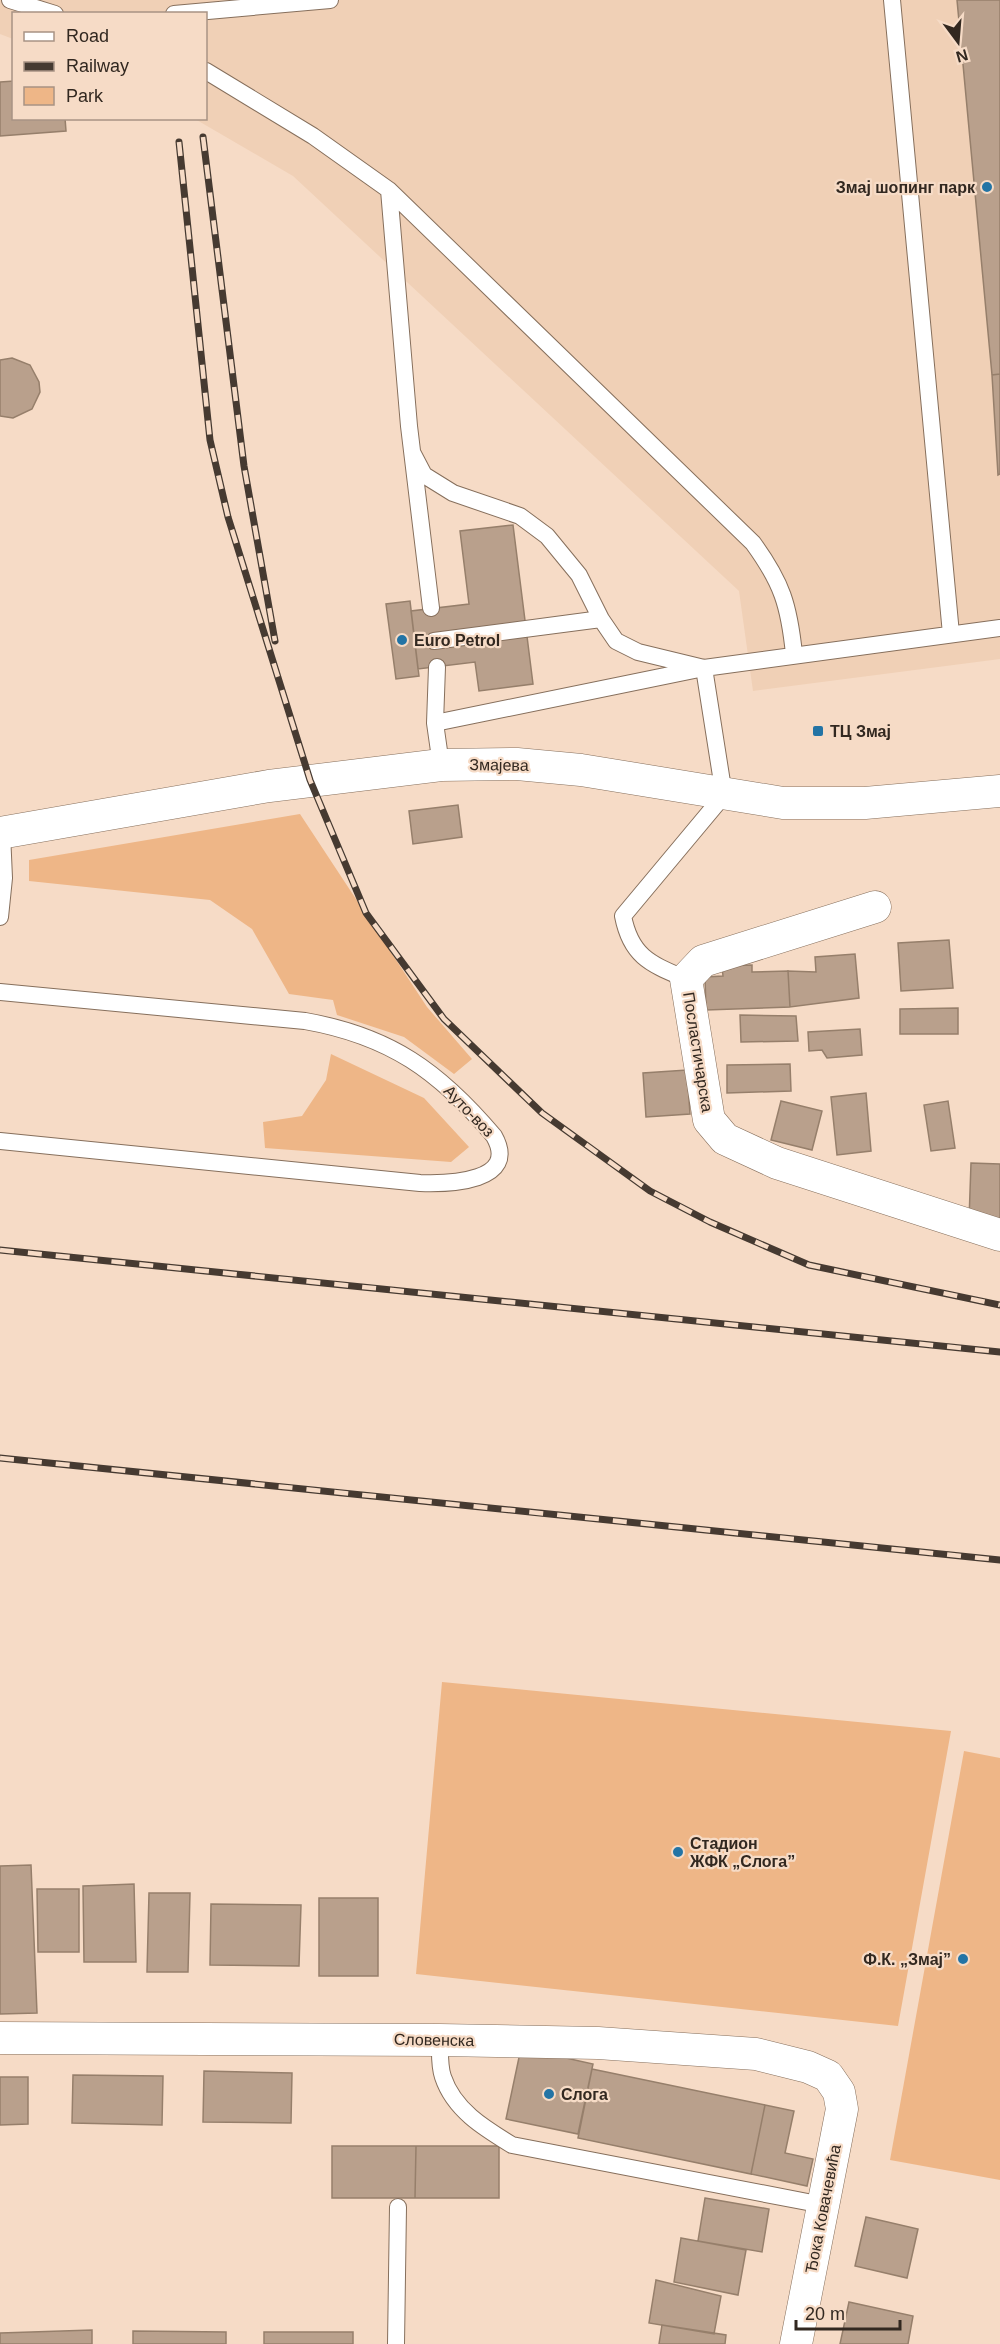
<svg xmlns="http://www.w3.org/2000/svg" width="1000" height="2344" font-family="Helvetica,sans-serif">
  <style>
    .built { fill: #f0d0b6 }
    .green { fill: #eeb687 }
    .building { fill: #b9a08c; stroke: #967f6b; stroke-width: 1.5 }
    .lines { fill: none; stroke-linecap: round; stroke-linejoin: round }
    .lane-casing { stroke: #866f5c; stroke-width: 18 }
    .street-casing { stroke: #866f5c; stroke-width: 33 }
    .lane { stroke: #fff; stroke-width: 16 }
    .street { stroke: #fff; stroke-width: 32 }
    .rail-casing { stroke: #463a31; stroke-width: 7 }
    .rail { stroke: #f6dbc6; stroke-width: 4.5; stroke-dasharray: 14; stroke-linecap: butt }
    .poi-dot { fill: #2374a5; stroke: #f6dbc6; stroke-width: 2 }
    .labels { text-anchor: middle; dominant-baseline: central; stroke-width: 4.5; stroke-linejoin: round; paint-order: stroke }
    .poi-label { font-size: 16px; font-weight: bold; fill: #322820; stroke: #f6dbc6; text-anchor: start }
    .street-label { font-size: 16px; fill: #322820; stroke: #f6dbc6 }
  </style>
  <rect width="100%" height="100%" fill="#f6dbc6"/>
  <path class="built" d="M0 0H1000V659L753 691 739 591 293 176 195 119 206 118V14H14L13 39 0 34Z"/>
  <path class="green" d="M300 814 427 1007 472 1059 454 1074 404 1037 337 1015 333 1000 289 994 252 929 210 900 29 881V860Z
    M331 1054 424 1098 469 1147 451 1162 265 1148 263 1122 302 1116 326 1080Z
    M442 1682 951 1731 898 2026 416 1974Z
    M964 1751 1000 1758V2180L890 2160Z"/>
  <path class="building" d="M957 0H1000V374L992 375Z
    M14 81V118H65L66 131 0 136V82Z
    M12 358 30 365 39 382 40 392 32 409 13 418 0 416V360Z
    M1000 374V474L998 475 992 375Z
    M513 525 533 684 479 691 475 662 418 669 411 611 469 604 460 531Z
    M410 601 419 676 396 679 386 604Z
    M458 805 462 837 413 844 409 811Z
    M949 940 953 988 901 991 898 943Z
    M855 954 859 998 790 1007 788 971 816 972 815 957Z
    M752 965V972L788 971 790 1007 706 1010 705 977 723 976 722 966Z
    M958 1008V1034H900V1009Z
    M740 1015 796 1016 798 1041 741 1042Z
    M860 1029 862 1055 827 1058 822 1050 809 1051 808 1032Z
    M790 1064 791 1091 727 1093V1065Z
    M687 1070 690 1114 646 1117 643 1073Z
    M866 1093 871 1151 837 1155 831 1097Z
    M781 1101 822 1111 812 1150 771 1140Z
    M948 1101 955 1148 931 1151 924 1105Z
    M971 1163 1000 1164V1222L969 1221Z
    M31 1865 37 2013 0 2014V1866Z
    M134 1884 136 1962H84L83 1886Z
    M37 1889H79V1952H38Z
    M149 1893H190L188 1972H147Z
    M319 1898H378V1976H319Z
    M211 1904 301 1905 299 1966 210 1965Z
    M521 2048 593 2064 578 2134 506 2119Z
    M592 2069 765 2105 751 2174 578 2138Z
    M204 2071 292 2073 291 2123 203 2122Z
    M73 2075 163 2076 162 2125 72 2123Z
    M0 2077H28V2124L0 2125Z
    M765 2105 794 2111 785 2153 813 2159 807 2186 751 2174Z
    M332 2146H416L415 2198H332Z
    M416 2146H499V2198H415Z
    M705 2198 769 2209 762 2252 698 2241Z
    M866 2217 918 2229 907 2278 855 2266Z
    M681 2238 746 2250 738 2295 674 2282Z
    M656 2280 721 2296 714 2334 649 2323Z
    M849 2302 913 2316 908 2344H840Z
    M662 2325 726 2335 725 2344H659Z
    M92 2330V2344H0V2333Z
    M133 2331 226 2332V2344H133Z
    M264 2332H353V2344H264Z"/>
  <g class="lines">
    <defs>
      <path id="lane" d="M10 0 55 14
        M892 0 951 634
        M174 14 330 0
        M206 71 313 136 389 190 753 543C782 583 789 605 794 654
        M389 190 409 426 431 608
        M413 454 424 475 453 493 520 516 547 536 579 575 601 619 616 641 638 652 704 668 724 795 623 916C631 957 651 964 686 979
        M434 641 601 619
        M435 723 437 667
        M441 765 435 723 704 668 1000 628
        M0 917 4 878 2 833
        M0 992 305 1021C390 1036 439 1071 494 1136 520 1182 449 1184 420 1183L0 1141
        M440 2040C440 2051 439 2066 443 2077 454 2110 484 2128 512 2145L823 2205
        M396 2344 398 2207"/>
      <path id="street" d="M0 833 269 786 441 765 517 764 581 770 783 803H865L1000 791
        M875 907 703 961 686 979 709 1120 725 1139 777 1163 1000 1235
        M0 2038 440 2040 598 2043 756 2054 808 2067 828 2076 839 2092 842 2109 796 2344"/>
    </defs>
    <use href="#lane" class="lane-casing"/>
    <use href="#street" class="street-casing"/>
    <use href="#lane" class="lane"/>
    <use href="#street" class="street"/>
    <defs>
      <path id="rail" d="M203 137 244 466 275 641
        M179 142 210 440 228 517 310 780 366 913 444 1019 542 1113 650 1191 710 1222 809 1265 1000 1305
        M0 1250 1000 1352
        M0 1458 1000 1560"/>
    </defs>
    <use href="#rail" class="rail-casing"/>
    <use href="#rail" class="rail"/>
  </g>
  <g class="poi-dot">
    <circle cx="987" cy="187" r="6"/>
    <circle cx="402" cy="640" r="6"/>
    <rect x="812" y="725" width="12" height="12" rx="3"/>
    <circle cx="678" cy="1852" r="6"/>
    <circle cx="963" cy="1959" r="6"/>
    <circle cx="549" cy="2094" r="6"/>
  </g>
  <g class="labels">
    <g class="poi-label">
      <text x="975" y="187" text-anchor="end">Змај шопинг парк</text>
      <text x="414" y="640">Euro Petrol</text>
      <text x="830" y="731">ТЦ Змај</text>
      <text x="690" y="1843">Стадион<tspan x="690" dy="18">ЖФК „Слога”</tspan></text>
      <text x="951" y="1959" text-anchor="end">Ф.К. „Змај”</text>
      <text x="561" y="2094">Слога</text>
    </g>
    <g class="street-label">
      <text transform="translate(499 765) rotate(1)">Змајева</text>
      <text transform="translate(698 1052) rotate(81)">Посластичарска</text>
      <text transform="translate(469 1111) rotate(46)">Ауто-воз</text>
      <text transform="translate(434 2040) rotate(1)">Словенска</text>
      <text transform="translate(823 2209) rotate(-79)">Ђока Ковачевића</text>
    </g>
  </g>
  <rect x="12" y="12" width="195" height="108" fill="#f6dbc6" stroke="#a89384" stroke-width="1.5"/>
  <rect x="24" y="32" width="30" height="9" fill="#ffffff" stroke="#a89384" stroke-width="1.5"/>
  <text x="66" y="42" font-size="18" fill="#322820">Road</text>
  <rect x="24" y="62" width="30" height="9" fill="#463a31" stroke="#a89384" stroke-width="1.5"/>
  <text x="66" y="72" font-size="18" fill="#322820">Railway</text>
  <rect x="24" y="87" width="30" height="18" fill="#eeb687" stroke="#a89384" stroke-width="1.5"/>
  <text x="66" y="102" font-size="18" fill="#322820">Park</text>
  <g transform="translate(958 42) rotate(164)" stroke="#f6dbc6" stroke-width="4.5" paint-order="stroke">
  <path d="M0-4.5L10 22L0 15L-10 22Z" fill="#322820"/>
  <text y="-9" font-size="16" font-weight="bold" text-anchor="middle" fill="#322820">N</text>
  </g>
  <path d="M796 2320v9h104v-9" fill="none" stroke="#322820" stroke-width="3"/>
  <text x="805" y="2320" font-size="18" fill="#322820" stroke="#f6dbc6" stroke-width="4.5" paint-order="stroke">20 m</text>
</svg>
